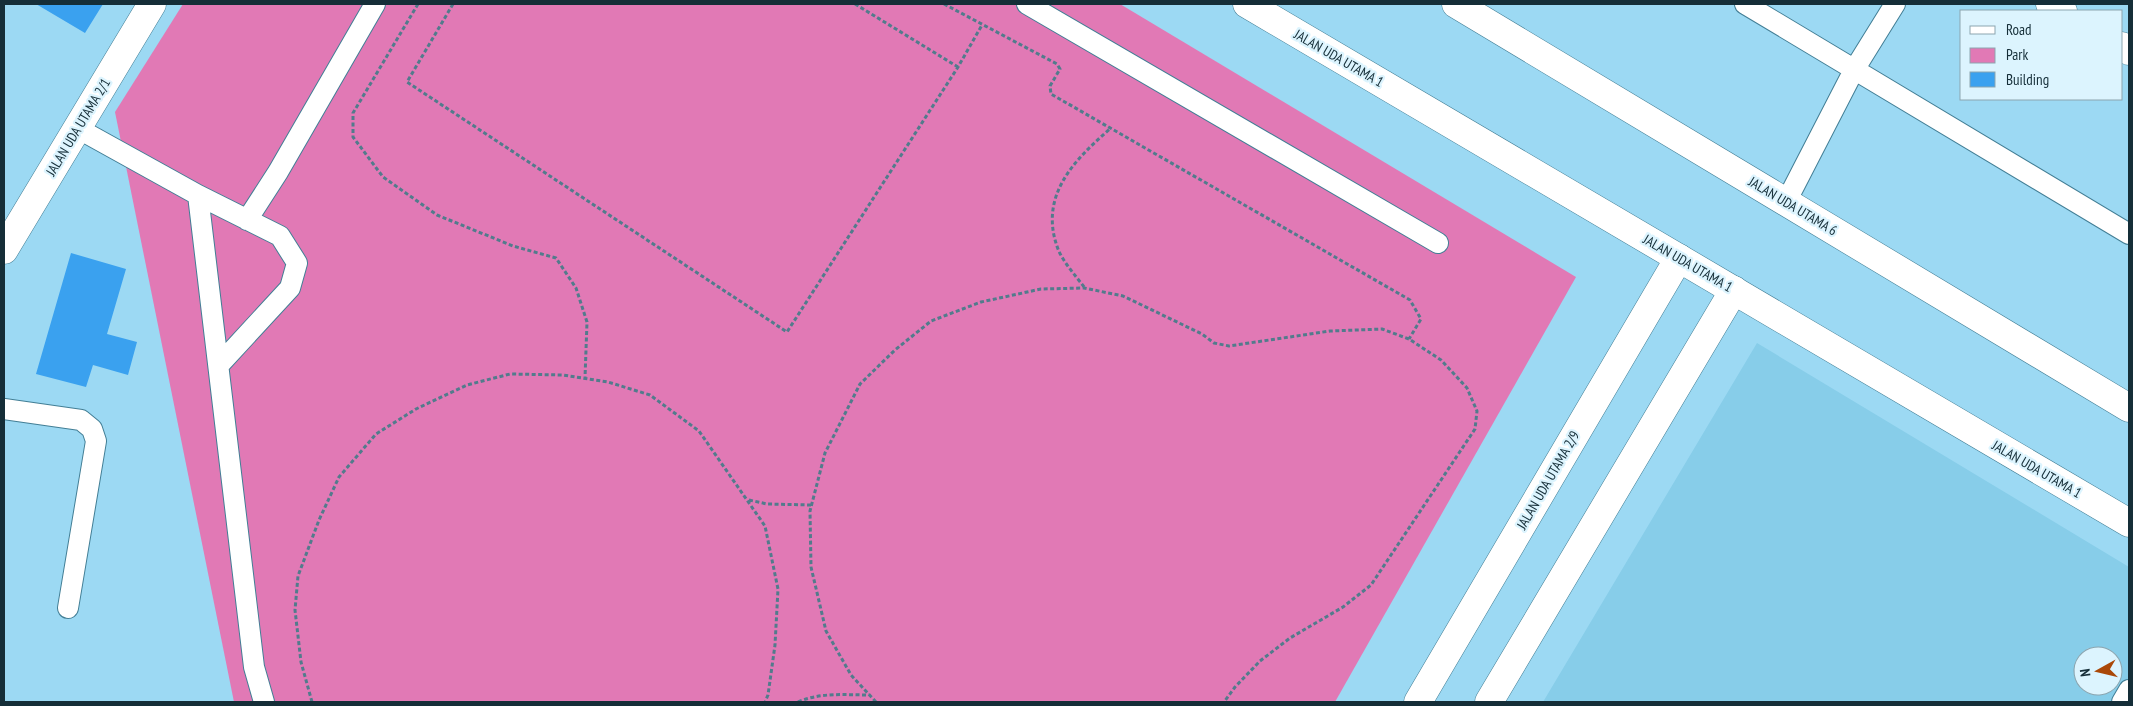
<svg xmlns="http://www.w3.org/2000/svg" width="2133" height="706" font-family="'PT Sans Narrow',sans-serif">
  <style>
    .built { fill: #87cde9; fill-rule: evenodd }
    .green { fill: #e179b5 }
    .building { fill: #3aa1ef }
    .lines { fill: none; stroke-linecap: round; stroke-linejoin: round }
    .lane-casing { stroke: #427e95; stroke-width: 22 }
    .street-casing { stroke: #427e95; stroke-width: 29 }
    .secondary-casing { stroke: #427e95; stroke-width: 29 }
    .path { stroke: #527b8c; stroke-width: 3; stroke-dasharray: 4 2.5; stroke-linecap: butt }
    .lane { stroke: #fff; stroke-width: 20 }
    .street { stroke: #fff; stroke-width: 28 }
    .secondary { stroke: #fff; stroke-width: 28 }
    .labels { text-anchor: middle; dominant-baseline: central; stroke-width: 4.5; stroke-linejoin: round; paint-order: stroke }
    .street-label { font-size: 14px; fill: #152e38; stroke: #dcf4fe }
  </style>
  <rect width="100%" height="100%" fill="#9cd9f3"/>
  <path class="built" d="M1757 343 2129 567V702H1543ZM2083 656H2113V686H2083Z"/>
  <path class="green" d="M183 4H1120L1576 277 1335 702H234L115 112Z"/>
  <path class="building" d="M36 4H103L85 33Z
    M71 253 126 269 107 334 137 342 128 375 93 365 86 387 36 374Z"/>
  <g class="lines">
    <defs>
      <path id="lane" d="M1027 4 1438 243
        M1745 4 2129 234
        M77 128 198 195 254 667 264 702
        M198 195 280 236 297 263 290 288 219 365
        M1786 202 1854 70 1895 4
        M247 220 278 172 375 4
        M4 409 81 420 92 429 96 441 68 608
        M2122 702 2129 690"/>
      <path id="street" d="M1456 4 2129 408
        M2050 4 2063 11
        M2122 46 2129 51
        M4 250 152 4
        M1418 702 1679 258
        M1489 702 1734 290"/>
      <path id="secondary" d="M1247 4 2129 523"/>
    </defs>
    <use href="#lane" class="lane-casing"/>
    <use href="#street" class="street-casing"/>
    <use href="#secondary" class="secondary-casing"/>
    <path class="path" d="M418 4 353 113V137L383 177 437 215 513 246 556 258 576 288 587 322 585 378
      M453 4 407 82 787 332 958 67 982 25
      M855 4 958 67
      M944 4 1057 64 1060 69 1050 86 1051 94 1410 300 1421 319 1409 339
      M1084 287C1076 276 1063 262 1058 249 1038 196 1074 160 1111 128
      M749 500 767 504 812 505
      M312 702 301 662 295 610 298 576 319 520 339 477 376 434 416 409 467 385 510 374 563 375 608 382 650 395 699 431 765 526 778 589 775 645 768 695 765 702
      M798 702C821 692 845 695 870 695
      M876 702 851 675 826 631 811 567 810 511 825 453 860 384 895 350 931 321 981 302 1041 289 1084 288 1123 296 1202 334 1214 343 1229 346 1330 331 1382 329 1409 339 1441 360 1467 388 1477 411 1475 429 1371 585 1343 607 1290 638 1260 661 1235 687 1224 702"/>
    <use href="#lane" class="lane"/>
    <use href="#street" class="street"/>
    <use href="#secondary" class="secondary"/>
  </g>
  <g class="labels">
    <g class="street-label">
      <text transform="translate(1339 58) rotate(30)">JALAN UDA UTAMA 1</text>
      <text transform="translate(78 127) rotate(-59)">JALAN UDA UTAMA 2/1</text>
      <text transform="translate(1793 206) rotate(31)">JALAN UDA UTAMA 6</text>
      <text transform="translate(1688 263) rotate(30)">JALAN UDA UTAMA 1</text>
      <text transform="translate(2037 469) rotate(30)">JALAN UDA UTAMA 1</text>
      <text transform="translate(1548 480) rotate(-60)">JALAN UDA UTAMA 2/9</text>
    </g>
  </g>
  <rect width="2133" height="706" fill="none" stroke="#152e38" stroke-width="10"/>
  <rect x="1960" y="10" width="162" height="90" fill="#dcf4fe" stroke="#8ca5af"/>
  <rect x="1970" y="26" width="25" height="8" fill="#ffffff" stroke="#8ca5af"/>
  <text x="2006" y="35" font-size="15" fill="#152e38">Road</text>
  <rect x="1970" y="48" width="25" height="15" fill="#e179b5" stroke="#8ca5af"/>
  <text x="2006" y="60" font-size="15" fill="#152e38">Park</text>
  <rect x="1970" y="72" width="25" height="15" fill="#3aa1ef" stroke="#8ca5af"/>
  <text x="2006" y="85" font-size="15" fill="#152e38">Building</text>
  <g transform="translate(2098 671) rotate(262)"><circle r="24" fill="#dcf4fe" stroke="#8ca5af"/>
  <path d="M0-4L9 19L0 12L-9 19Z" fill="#aa4808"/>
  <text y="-8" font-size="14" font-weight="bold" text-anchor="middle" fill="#152e38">N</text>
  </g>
</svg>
